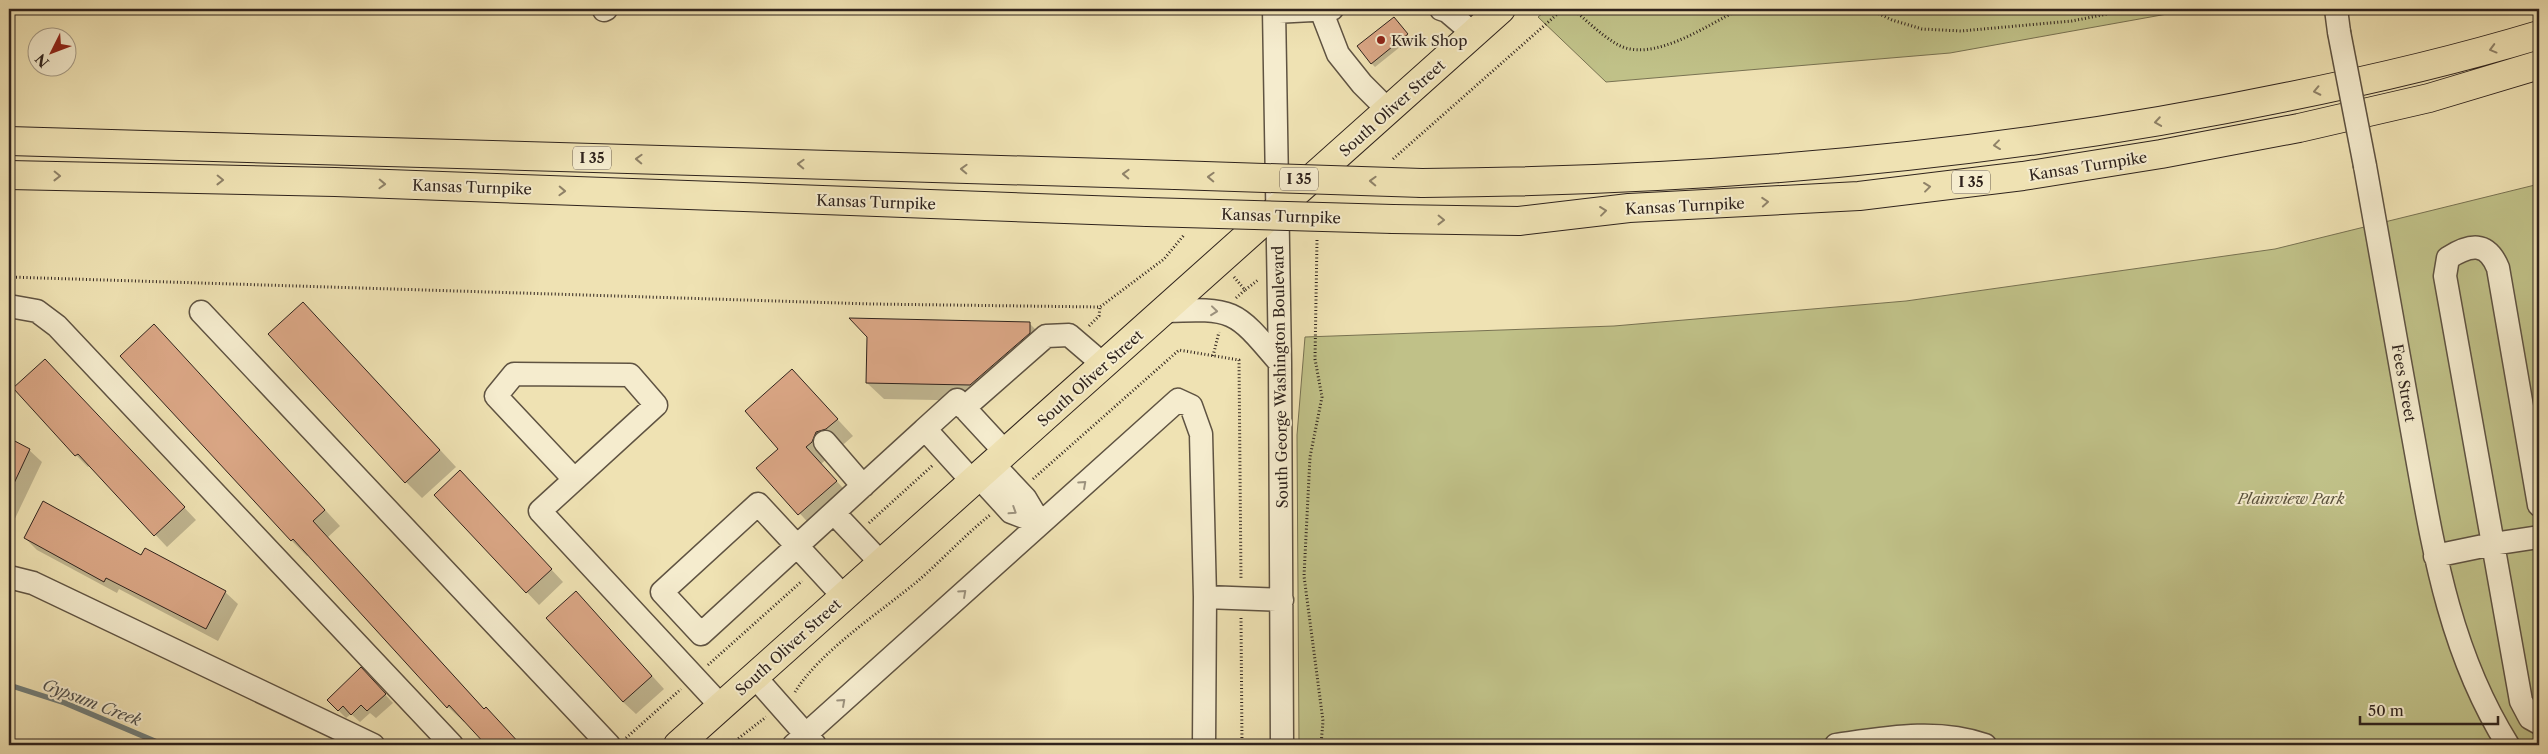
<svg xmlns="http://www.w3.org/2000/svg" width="2548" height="754" font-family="'Libre Caslon Text',serif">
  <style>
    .green { fill: #c0c188; stroke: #787252 }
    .shadow { fill: #0003 }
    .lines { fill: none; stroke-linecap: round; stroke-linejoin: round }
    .stream { stroke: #727e7a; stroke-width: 5.5 }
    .building { fill: #dba786; stroke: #2f231d }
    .minor-casing { stroke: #5f5342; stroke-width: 25 }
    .major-casing { stroke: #2f231d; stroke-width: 30 }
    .highway-casing { stroke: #2f231d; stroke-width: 30 }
    .path { stroke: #2f231d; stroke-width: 3; stroke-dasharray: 1 2.5; stroke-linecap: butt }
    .minor { stroke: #f5ecce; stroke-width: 22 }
    .major { stroke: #efe2b3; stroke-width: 28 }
    .highway { stroke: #efe2b3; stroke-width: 28 }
    .minor-bridge-casing { stroke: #5f5342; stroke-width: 25; stroke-linecap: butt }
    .highway-bridge-casing { stroke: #2f231d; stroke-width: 30; stroke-linecap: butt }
    .minor-bridge { stroke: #f5ecce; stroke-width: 22 }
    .highway-bridge { stroke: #efe2b3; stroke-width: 28 }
    .oneway { stroke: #8f8268 }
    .oneway2 { stroke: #9c927e }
    .poi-dot { fill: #8f2418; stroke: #f5ecce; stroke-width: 2 }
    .labels { text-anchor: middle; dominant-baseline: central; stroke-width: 4; stroke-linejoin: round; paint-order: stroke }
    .shield { fill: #f5ecce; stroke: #6a5f52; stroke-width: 1 }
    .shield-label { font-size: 14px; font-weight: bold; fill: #2f231d }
    .poi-label { font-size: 15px; fill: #2f231d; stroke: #f5ecce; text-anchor: start }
    .street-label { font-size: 15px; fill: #2f231d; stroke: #f5ecce }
    .park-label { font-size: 15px; font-style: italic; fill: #5a523d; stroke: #f5ecce }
    .water-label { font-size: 16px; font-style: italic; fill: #51514c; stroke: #f5ecce }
  </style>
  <rect width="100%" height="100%" fill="#efe2b3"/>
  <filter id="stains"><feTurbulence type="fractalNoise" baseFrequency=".004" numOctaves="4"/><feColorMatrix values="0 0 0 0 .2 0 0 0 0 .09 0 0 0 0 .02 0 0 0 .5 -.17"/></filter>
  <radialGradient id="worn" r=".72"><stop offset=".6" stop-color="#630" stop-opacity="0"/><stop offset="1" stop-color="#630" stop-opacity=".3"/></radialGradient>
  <path class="green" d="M1548 9H2195L1950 53 1606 82 1538 17Z
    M2539 184V745H1299L1297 435 1305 337 1614 326 1906 301 2275 249Z"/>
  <path class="shadow" d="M1398 22 1410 39 1375 67 1371 63Z
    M319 320 456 467 422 498 406 482Z
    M1030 324 1046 340 986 401 884 399 867 383Z
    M170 342 340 526 328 537 485 710 521 745H488L465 721 464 722 448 707 309 555 307 556 291 540Z
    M792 370 853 436 821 464 852 498 815 530 758 468 779 449Z
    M57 373 196 520 167 547 90 465 88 467 76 455Z
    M9 440 29 450 42 462 9 531Z
    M472 484 563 582 539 605 435 495Z
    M25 538 142 556 225 592 238 604 218 641 119 589 117 593 37 550Z
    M588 605 664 689 636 714 623 702Z
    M361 669 393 703 376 718 370 713 360 722 351 714 346 718 328 700Z"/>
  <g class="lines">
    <path class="stream" d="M9 685 65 703 164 745"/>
  </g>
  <path class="building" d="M1394 17 1408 34 1371 64 1357 46Z
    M303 302 440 450 405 483 268 334Z
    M849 318 1030 322V333L970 385 866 383 867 337Z
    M154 324 325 510 313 521 484 709 486 707 521 745H486L449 705 447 708 293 539 291 541 120 356Z
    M45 359 185 507 154 536 78 454 75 456 13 388Z
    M792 369 838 419 826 429 816 432 812 442 806 447 837 481 798 515 756 468 778 449 745 411Z
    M9 438 30 449 9 494Z
    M460 470 552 569 526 593 434 495Z
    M43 501 141 555 145 548 226 591 206 629 106 578 104 582 24 538Z
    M576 591 652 676 623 702 546 618Z
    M361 667 386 694 367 711 361 705 351 715 343 706 338 711 327 700Z"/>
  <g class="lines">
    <defs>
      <path id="minor" d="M1274 9 1280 363 1282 745
        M1441 9 1447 11 1474 34
        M2336 9 2339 32
        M604 10 606 9
        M1321 10 1338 54 1362 84 1389 111
        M1274 12 1332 9
        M2365 166C2381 254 2396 342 2412 430 2432 540 2447 648 2508 745
        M9 306 37 311 57 326 452 745
        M1165 311C1235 308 1235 310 1280 363
        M201 312 609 745
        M964 408 1046 336 1069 335 1104 365
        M925 429 957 400 1006 453
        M825 442 863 486
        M979 477 1011 512 1040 523 1025 498 993 464
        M574 479 496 396 514 374 630 375 656 405 540 511 722 707
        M834 513 882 564
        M2539 537 2493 544 2521 701 2530 718 2539 723
        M2435 556 2493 544 2445 276 2448 258C2470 244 2487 241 2498 268L2539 505
        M9 577 33 583 373 745
        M844 597 797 546 701 634 662 592 758 504 797 546 925 429 973 482
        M1205 597 1282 600
        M755 677 815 745
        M794 745 1178 400 1191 406 1201 434 1205 597 1204 745
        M1836 745C1885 738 1937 728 1985 745"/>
      <path id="major" d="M678 745 1501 9"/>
      <path id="highway" d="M9 141 1175 175
        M9 175 335 182 1147 212
        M1422 183C1712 181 2002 156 2286 97 2371 80 2456 60 2539 35
        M1393 219 1519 221 1629 208 1859 196 2023 176 2161 154 2299 128 2429 98 2539 65"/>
    </defs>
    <use href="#minor" class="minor-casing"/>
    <use href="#major" class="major-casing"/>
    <use href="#highway" class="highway-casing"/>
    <path class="path" d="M1573 9C1586 20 1600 34 1615 43 1650 66 1707 25 1740 9
      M1869 9 1892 20 1922 29 1961 31 2072 21 2132 9
      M1393 159 1563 9
      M1317 240 1315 359 1322 397 1310 457 1304 576 1323 721 1321 745
      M9 277 872 304 1100 307 1164 259 1184 235
      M1234 277 1245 290 1258 280
      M1236 298 1245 290
      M1089 326 1099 316 1100 307
      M1213 356 1219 332
      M1033 479 1179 350 1239 360 1241 580
      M869 523 933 465
      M1241 618 1242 745
      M708 665 802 581
      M795 692C820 651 882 611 919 580 943 559 965 535 990 515
      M626 738 681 689
      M730 745 766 717"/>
    <use href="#minor" class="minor"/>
    <use href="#major" class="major"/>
    <use href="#highway" class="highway"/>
    <defs>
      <path id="minor-bridge" d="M2339 32 2365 166"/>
      <path id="highway-bridge" d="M1175 175 1422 183
        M1147 212 1393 219"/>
    </defs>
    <use href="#minor-bridge" class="minor-bridge-casing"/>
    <use href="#highway-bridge" class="highway-bridge-casing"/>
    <use href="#minor-bridge" class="minor-bridge"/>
    <use href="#highway-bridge" class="highway-bridge"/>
  </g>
  <defs><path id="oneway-chevron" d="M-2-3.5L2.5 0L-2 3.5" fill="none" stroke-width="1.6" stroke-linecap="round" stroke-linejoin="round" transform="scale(1.25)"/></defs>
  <g class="oneway">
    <use href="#oneway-chevron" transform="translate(2493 49) rotate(165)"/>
    <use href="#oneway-chevron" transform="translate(2317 91) rotate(168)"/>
    <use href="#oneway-chevron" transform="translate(2158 122) rotate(171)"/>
    <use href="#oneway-chevron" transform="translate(1997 145) rotate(173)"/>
    <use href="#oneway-chevron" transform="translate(639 159) rotate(-178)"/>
    <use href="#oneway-chevron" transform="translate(801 164) rotate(-178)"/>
    <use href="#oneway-chevron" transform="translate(964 169) rotate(-178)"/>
    <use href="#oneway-chevron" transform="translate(1126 174) rotate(-178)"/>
    <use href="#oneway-chevron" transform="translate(57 176) rotate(1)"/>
    <use href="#oneway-chevron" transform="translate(1211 177) rotate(-178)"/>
    <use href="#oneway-chevron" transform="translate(220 180) rotate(1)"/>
    <use href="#oneway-chevron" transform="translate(1373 181) rotate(-178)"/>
    <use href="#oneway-chevron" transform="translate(382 184) rotate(2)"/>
    <use href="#oneway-chevron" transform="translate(1927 187) rotate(-7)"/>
    <use href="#oneway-chevron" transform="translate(562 191) rotate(2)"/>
    <use href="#oneway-chevron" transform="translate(1765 202) rotate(-4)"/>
    <use href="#oneway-chevron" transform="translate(1603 211) rotate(-7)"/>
    <use href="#oneway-chevron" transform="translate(1441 220) rotate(1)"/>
  </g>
  <g class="oneway2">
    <use href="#oneway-chevron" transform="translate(1214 311) rotate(6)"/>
    <use href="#oneway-chevron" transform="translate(1083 484) rotate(-42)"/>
    <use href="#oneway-chevron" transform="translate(1013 511) rotate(33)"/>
    <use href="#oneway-chevron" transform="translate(963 593) rotate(-42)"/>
    <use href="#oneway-chevron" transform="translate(842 702) rotate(-42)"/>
  </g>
  <circle class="poi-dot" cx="1381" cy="40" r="5"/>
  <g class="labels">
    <g class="shield">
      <rect x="573" y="146.5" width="38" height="23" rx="4"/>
      <rect x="1280" y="167.5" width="38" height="23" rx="4"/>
      <rect x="1952" y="170.5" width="38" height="23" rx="4"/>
    </g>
    <g class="shield-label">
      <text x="592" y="158">I 35</text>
      <text x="1299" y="179">I 35</text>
      <text x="1971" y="182">I 35</text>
    </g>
    <g class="poi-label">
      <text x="1391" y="40">Kwik Shop</text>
    </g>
    <g class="street-label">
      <text transform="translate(1392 108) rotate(-42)">South Oliver Street</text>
      <text transform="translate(2088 166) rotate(-9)">Kansas Turnpike</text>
      <text transform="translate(472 187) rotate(2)">Kansas Turnpike</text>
      <text transform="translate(876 202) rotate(2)">Kansas Turnpike</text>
      <text transform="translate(1685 206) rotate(-3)">Kansas Turnpike</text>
      <text transform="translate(1281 216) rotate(2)">Kansas Turnpike</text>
      <text transform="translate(1280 377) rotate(-91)">South George Washington Boulevard</text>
      <text transform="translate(1090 378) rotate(-42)">South Oliver Street</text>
      <text transform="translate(2404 383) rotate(80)">Fees Street</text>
      <text transform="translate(788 647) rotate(-42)">South Oliver Street</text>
    </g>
    <g class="park-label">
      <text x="2291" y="498">Plainview Park</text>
    </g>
    <g class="water-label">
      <text transform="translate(92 702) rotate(21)">Gypsum Creek</text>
    </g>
  </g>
  <rect width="2548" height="754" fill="none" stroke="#efe2b3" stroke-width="30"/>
  <rect x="10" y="10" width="2528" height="734" fill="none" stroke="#2f231d" stroke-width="2.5"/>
  <rect x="15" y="15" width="2518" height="724" fill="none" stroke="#2f231d"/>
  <g transform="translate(52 52) rotate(228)"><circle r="24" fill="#f5ecce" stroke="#a69c87"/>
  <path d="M0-4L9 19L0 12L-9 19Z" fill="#8f2418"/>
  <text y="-8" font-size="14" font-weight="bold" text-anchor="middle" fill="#2f231d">N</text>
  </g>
  <path d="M2360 716v8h138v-8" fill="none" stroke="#2f231d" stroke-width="2.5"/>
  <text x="2368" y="716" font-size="15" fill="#2f231d" stroke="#f5ecce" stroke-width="4" paint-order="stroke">50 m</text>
  <rect width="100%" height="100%" filter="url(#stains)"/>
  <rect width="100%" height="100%" fill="url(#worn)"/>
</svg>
